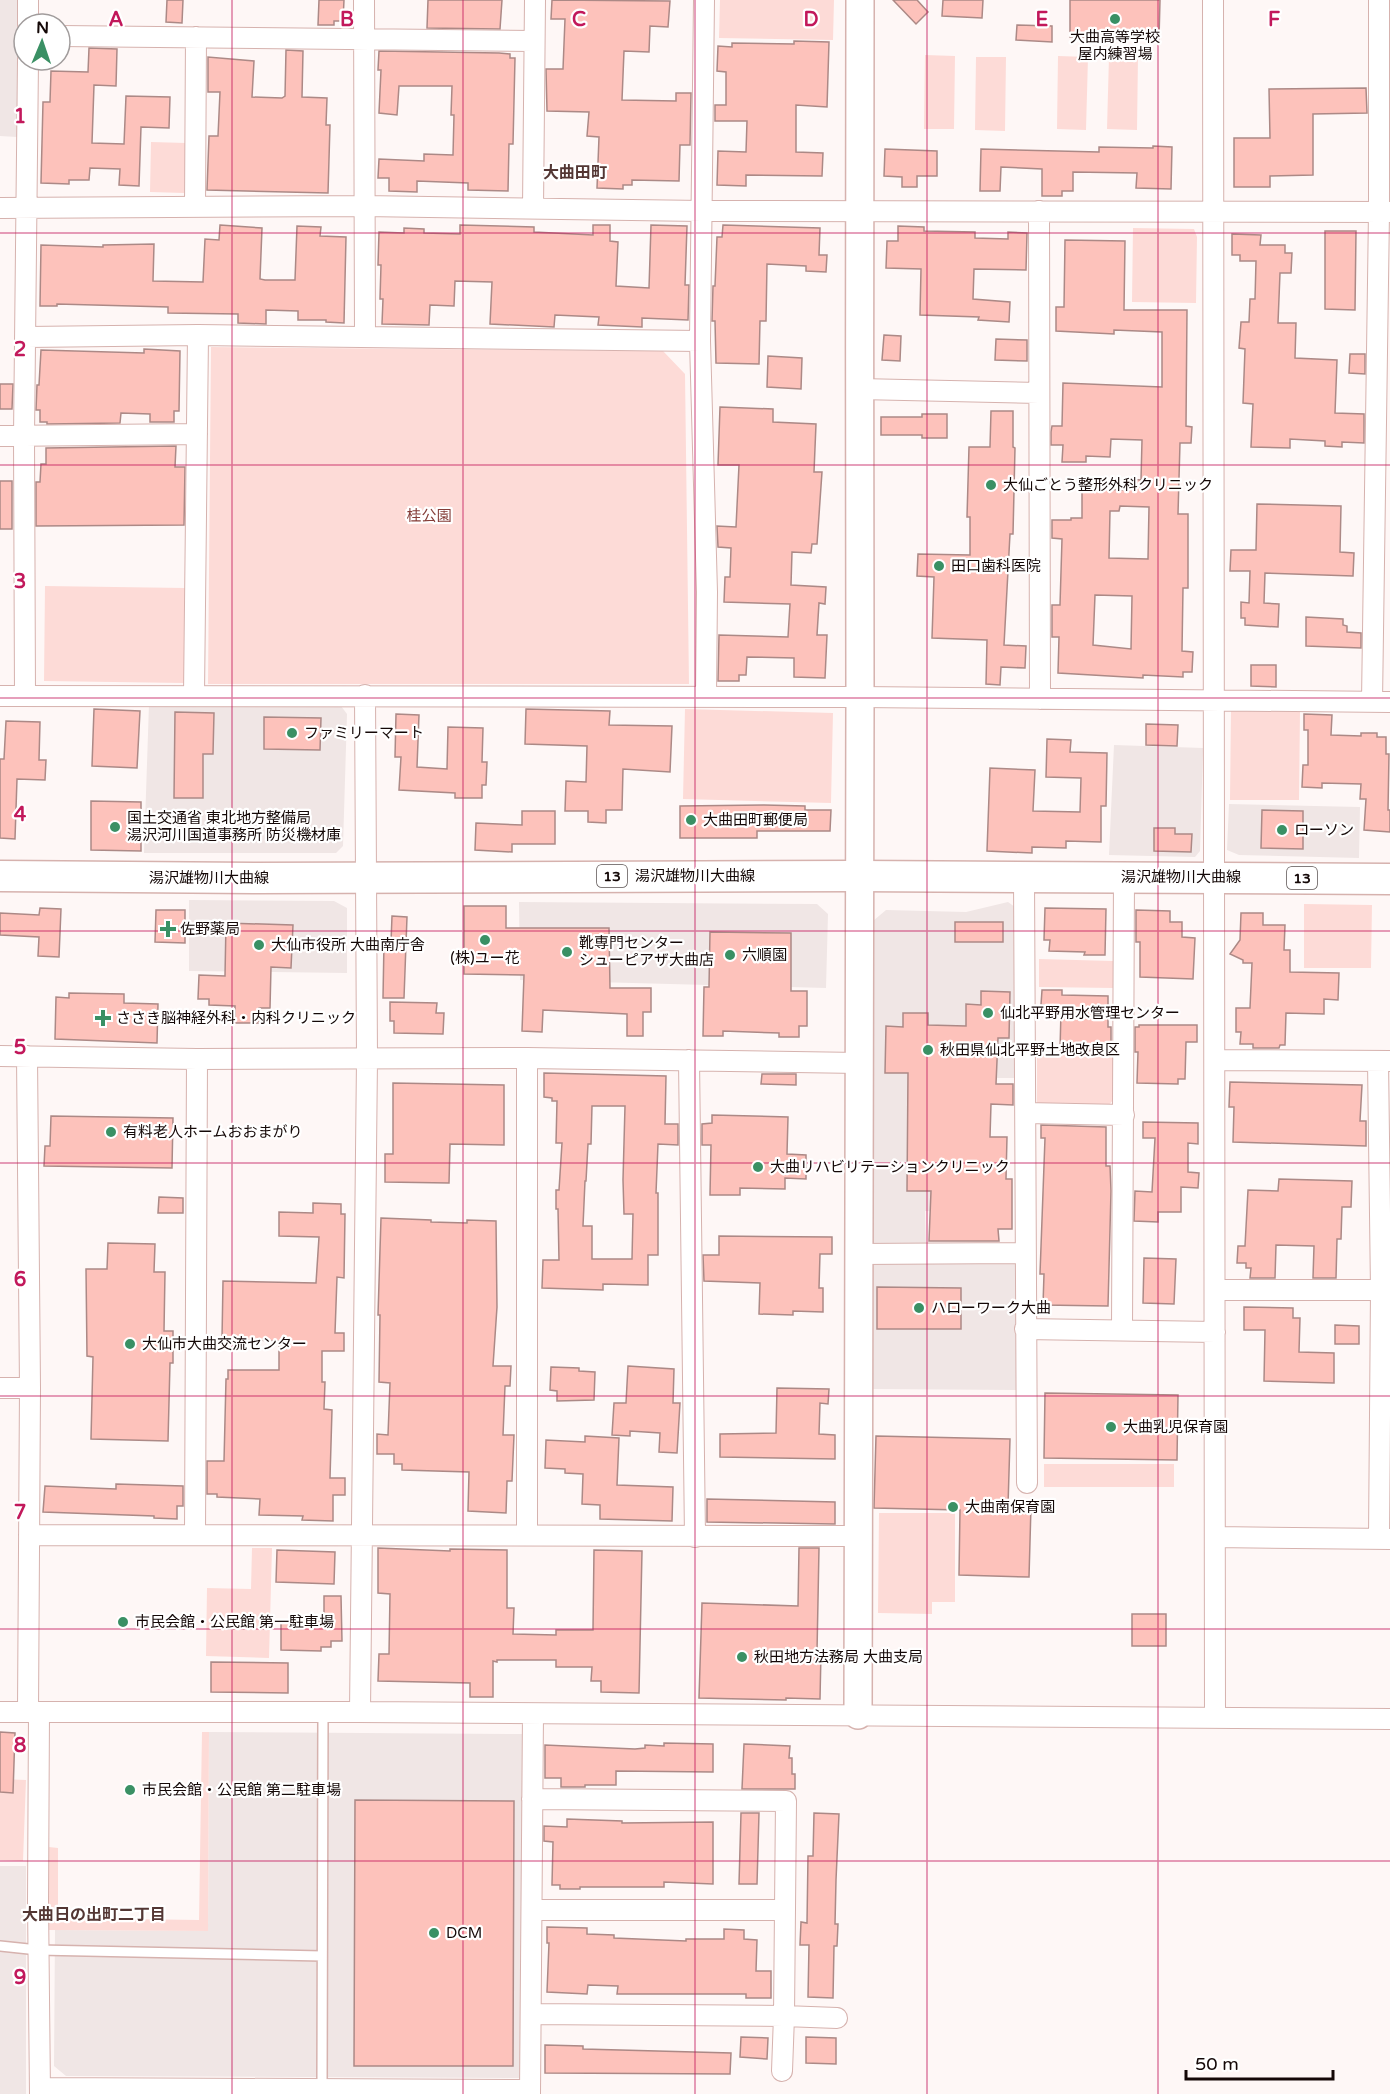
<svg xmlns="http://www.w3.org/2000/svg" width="1390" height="2094" font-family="'Varela Round','Noto Sans JP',sans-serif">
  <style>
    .built { fill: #f0e6e5 }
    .green { fill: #fddbd7 }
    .building { fill: #fdc2bb; stroke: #ac8986; stroke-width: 1.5; fill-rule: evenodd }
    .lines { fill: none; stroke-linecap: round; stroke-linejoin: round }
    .lane-casing { stroke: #d6b2ae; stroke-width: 12 }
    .street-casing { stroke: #d6b2ae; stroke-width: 22 }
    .secondary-casing { stroke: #d6b2ae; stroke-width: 30 }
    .primary-casing { stroke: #d6b2ae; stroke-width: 33 }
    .lane { stroke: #fff; stroke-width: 9 }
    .street { stroke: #fff; stroke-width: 20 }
    .secondary { stroke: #fff; stroke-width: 27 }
    .primary { stroke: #fff; stroke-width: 30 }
    .grid { fill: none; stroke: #c2185b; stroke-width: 1.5; stroke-opacity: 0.55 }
    .poi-dot { fill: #3a9064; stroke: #fff; stroke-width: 2 }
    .labels { text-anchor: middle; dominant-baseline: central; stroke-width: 4.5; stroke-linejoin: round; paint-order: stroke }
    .shield { fill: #fff; stroke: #5a5251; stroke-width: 1.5 }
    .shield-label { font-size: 14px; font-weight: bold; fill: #140807 }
    .poi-label { font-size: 15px; fill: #140807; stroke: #fff; text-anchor: start }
    .park-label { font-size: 15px; fill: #843c37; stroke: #fff }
    .street-label { font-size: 15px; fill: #140807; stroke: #fff }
    .neighbourhood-label { font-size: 16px; font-weight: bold; fill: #533633; stroke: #fff }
    .grid-label { font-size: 20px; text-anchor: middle; font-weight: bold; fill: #c2185b; stroke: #fff; stroke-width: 4.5; stroke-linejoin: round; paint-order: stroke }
  </style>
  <rect width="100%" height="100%" fill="#fef7f6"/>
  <path class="built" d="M0 0H19L17 137 0 136Z
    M149 704 341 706 347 714 343 846 336 853H144Z
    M1114 745 1203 748 1200 851 1195 857 1109 855Z
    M1229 804 1360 807 1359 858 1239 855 1227 850Z
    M189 900 334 901 347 908V973L189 971Z
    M519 902 817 904 828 914 826 988 520 980Z
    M1008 902 1019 910 1015 1078H958L957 1212 925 1211 926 1248 872 1246 873 921 886 910 966 912Z
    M874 1259 1017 1260 1016 1390 873 1389Z
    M209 1732 523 1734 522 2078 66 2076 54 2066 55 1930 208 1931Z
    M0 1866H26V2094H0Z"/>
  <path class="green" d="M720 0H834L833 40 719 38Z
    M925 55 955 56 954 129H924Z
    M1058 56 1088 57 1086 130 1057 129Z
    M1109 56H1138L1137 130 1107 129Z
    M976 57H1006L1005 131 975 130Z
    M151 142 186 143 184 193 150 192Z
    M1133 228 1194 229 1197 237 1196 303 1132 302Z
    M211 347 663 351 685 374 689 684H208Z
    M45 586 185 588 184 683 44 681Z
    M685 709 833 713 831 803 683 799Z
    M1231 711H1300L1299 800H1230Z
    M1304 904 1372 905 1371 968H1304Z
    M1039 959 1113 961V988L1039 987Z
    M1037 1054 1113 1055V1100L1109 1105 1037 1103Z
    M1044 1464H1174V1487H1044Z
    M879 1513H955V1602H932V1614L878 1613Z
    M252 1548H272L269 1658 206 1656 207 1588 251 1589Z
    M202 1732H209L208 1931 47 1930 49 1847 58 1848V1918L199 1920Z
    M0 1779 26 1780 23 1861 0 1860Z"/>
  <path class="building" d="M167 0H183L182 23 166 22Z
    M319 0H344L343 21H334V25H318Z
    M428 0H502L500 29 427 28Z
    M552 0 670 1 668 27 650 26 649 52 624 51 622 100 676 101V93H691L690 145H680L679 181 632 180V185H623V189L597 188 599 137 587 136 589 112 547 111 546 69H563L565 19H551Z
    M893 0H917L928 12 916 24Z
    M943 0H983L982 18 942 16Z
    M1070 0H1160L1159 39 1070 37Z
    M1017 25 1052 26V42L1016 40Z
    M794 41 829 42 827 107 796 105V152L823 153 822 176 746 175V186L717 185 718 151 746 152 747 121H715V105H726V72L717 71 718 46 732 47V43L794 44Z
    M89 48 117 49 116 86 94 85 92 143 124 144 126 96 170 97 169 128 141 127 139 186 119 185 120 169 90 168 89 180H69V184L41 183 43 102H50L51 71 88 72Z
    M286 50 303 51 302 97 327 98 326 125H330L328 193 207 190 209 136H218L220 92H208V57L254 61 252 97 282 98 285 96Z
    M379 51 499 53 510 54V58H515L513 144H509L508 191 468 190V183L417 181V192L389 191V178H378L379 159 424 161V154L453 155 454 115H451L452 86H399L397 115 379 113 381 70H378Z
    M1366 88 1367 113 1313 114V175L1270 176V187H1234V138H1270L1269 89Z
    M1153 146 1172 147 1171 189 1136 188 1137 173 1073 172V191H1062V196H1042V169L1001 167 1000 191H980L981 149 1099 152V147L1153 148Z
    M885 149 937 151V176H917V187H902V177L884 176Z
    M220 225 262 228 260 279 265 280H295L297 226 321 227 320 236 346 237 344 323 326 322V320H298V311L266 310V324L238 323V314L168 313V307L57 304V306H40L41 245 103 247V245L154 244 153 281 203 282 205 239 219 240Z
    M460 225 534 227V232L593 235V225H610V241L618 242 616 286 649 288 651 225 687 226 685 285H689L688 320 642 318V327L598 325 599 317 555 315 554 327 490 324 492 282 455 281 454 306 430 305 429 325 382 324 383 299H380L381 265H378L379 232 404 233V228L424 229V233L460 234Z
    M723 225 820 228 819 255H827L826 272 806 271V266L767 264 766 321H760L759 364 716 363 715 321H712L713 286H715L717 237H722Z
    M898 226 924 227V231L975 232V238L1008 239V232L1027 233 1026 270 974 269 973 299 1010 302 1009 322 978 320 979 317 920 315 921 269 886 268 887 241H898Z
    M1325 231H1356L1355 310 1325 309Z
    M1232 234 1261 235 1260 245H1285V253H1292L1291 273H1280L1278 323H1296L1295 358 1337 360 1335 413 1364 414V443L1342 442V447L1325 446V441L1290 439V448L1251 447 1253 404 1243 403 1245 349 1239 348 1241 322H1249L1250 299H1255L1256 261H1240V255H1232Z
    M1065 240 1125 241 1124 310H1187L1186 426 1192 427 1191 443H1180L1178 514H1188V588H1183L1182 651 1193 652 1192 672H1183V677L1143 675V678L1058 673 1059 637H1052V605H1060L1062 539 1052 538V520H1071V518H1082V489L1127 490V479L1141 480 1142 440 1111 439 1110 457 1086 456V462H1062L1063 445H1051V432L1052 426H1062L1063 383 1162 387V332L1114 330V334L1056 331V307H1064ZM1120 506 1149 507 1148 559 1109 558 1110 511H1119ZM1095 595 1132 596 1131 649 1093 645Z
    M884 335 901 336 900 361 882 360Z
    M996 339 1027 340V361L995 360Z
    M144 349 180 351 179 411H174V422H150V414L121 413 120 423 47 424V422H40V410H36L37 385H39L41 350 144 353Z
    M1350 354H1365V374L1349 373Z
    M768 356 802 358 801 389 767 387Z
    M0 384H13L12 409H0Z
    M720 407 773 409V422L816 424 814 472H822L817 544H812L811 553 792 552 791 585 826 587 825 604 819 603 817 635H827L825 678 794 677V658L747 657 746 675H739V681H718L719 635 788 637 790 604 724 602 725 577H730L731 548 718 547 717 526 736 527 739 465H718Z
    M991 411H1013V447L1015 448 1013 534H1010L1004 645 1026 646 1025 668 1001 667 1000 685 986 684 987 640 932 638 934 577 917 576 918 554 970 555V517H967L969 447H990Z
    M922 414H947V438H922V435H881V417H922Z
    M176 446 175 467H185L184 525 36 526V482H40L41 464H46V448Z
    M0 481H12V529H0Z
    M1257 504 1341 506 1340 552 1354 553 1353 576 1265 573 1264 603 1279 604 1278 627 1245 625V618H1241V602L1249 603 1250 571H1230L1231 550H1256Z
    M1306 617 1343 619V625L1347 626V632L1361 633V648L1306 646Z
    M1251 665H1276V687L1251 686Z
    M94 709 140 711 137 768 92 766Z
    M526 709 610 711 609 725 672 726 670 772 623 769 622 810H606V823L588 822V811H565L566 781 586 782 587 746 525 744Z
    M175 712 214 713 213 754H203V798H174Z
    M396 714 419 715 417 767 447 769 448 727 483 728 482 762H487L486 785H482V798H455V793L399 790 401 757H395Z
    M1304 714 1332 715 1331 735 1361 736V733H1377V737H1386V754H1389L1388 810H1390V832L1364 830 1366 799H1360L1361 784 1322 783V788L1302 787 1303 765H1308V730H1304Z
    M264 717 321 718 320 750 264 749Z
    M6 721 40 722 39 760H46L45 780 17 779 15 839 0 838V759H4Z
    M1146 724 1178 725 1177 746 1146 745Z
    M1047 739 1071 740 1070 752 1107 753 1106 806H1101V842L1066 841V848L1032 847V853L987 851 990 768 1035 770 1033 811 1080 812 1081 778 1046 777Z
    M91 801 141 802V851L91 850Z
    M764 805 805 806V810H831L830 831H757V838H680V806Z
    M1262 810 1303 811V849L1261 848Z
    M522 811H555V844H512V852L475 850 476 823 522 825Z
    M1154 828H1175V834H1192L1191 852 1154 851Z
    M464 906H506V928H609L610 988H651V1012H643V1036H627V1014L543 1010 542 1032 522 1031 524 975 464 974Z
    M40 908 61 909 59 957 38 956 39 937 0 935V913L39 915Z
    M1045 908 1106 909 1105 955H1084L1085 952 1049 951 1050 940H1044Z
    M156 910H185V943L155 942Z
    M1136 910 1170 911V922H1182V937L1195 938 1193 979 1140 977V942H1136Z
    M1241 913H1263V925H1285L1284 950H1290V972L1339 973 1338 1000 1324 999V1014L1286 1013 1285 1045H1280L1279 1048H1253V1044H1240L1241 1032H1236V1008H1250L1252 963H1243V960L1230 954 1240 940Z
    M392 916 407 917 404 998H383L384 942H391Z
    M955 922H1003V942H955Z
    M226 923 293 925 291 968 271 967 270 1008H259V1023H235V1006L209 1005V999H198L199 975 225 976Z
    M710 932 791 933V991H807V1026H799V1037H779V1033L723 1031V1036H703L704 987H709Z
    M1042 990H1062V995L1108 996V1027H1111V1051L1060 1050 1061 1011H1057V1005H1041Z
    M981 991 1010 992 1009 1038H998L996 1084H1013V1105L991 1104 990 1137H1007L1006 1179H1012V1229H998L999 1241H929L931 1191H907L908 1073H885L886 1026 903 1027V1013H928V1025L966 1026V1004L981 1005Z
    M69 993 124 994V1003L158 1004 157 1043 55 1039 56 997 69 998Z
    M390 1002 437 1003 436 1013H444L443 1034 394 1033V1021H390Z
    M1139 1025H1197V1042H1186L1185 1079H1178V1084L1137 1083 1138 1052H1135V1027H1139Z
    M544 1073 666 1076 665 1124H678V1145L658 1144 656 1193H658V1255H648V1285L603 1284V1290L542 1288 543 1260H559L558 1209H556V1190H559L562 1143H556L557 1101H552V1098L544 1097ZM592 1106H625L623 1180 624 1214H633L632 1259H592V1226H583L585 1181H586L588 1144H591Z
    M762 1074H796V1085L761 1084Z
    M1230 1082 1362 1085 1360 1121H1366V1146L1233 1142 1234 1107H1229Z
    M393 1083 504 1085V1145L450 1144 449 1183 385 1182V1154H393Z
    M712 1115 788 1117 787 1154 806 1155V1179L785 1178V1189L740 1188V1195H710L711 1145H702V1124L712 1123Z
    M51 1116 173 1118 172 1168 44 1166 45 1146H50Z
    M1143 1122 1198 1123V1144L1188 1143V1172L1199 1173 1198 1188 1181 1187V1212H1158V1222L1134 1221 1135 1191 1152 1192 1155 1138H1143Z
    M1041 1125 1106 1127V1166H1110L1111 1191 1108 1306 1043 1305 1044 1274H1040L1045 1138H1041Z
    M1279 1179 1352 1181 1351 1207H1342L1341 1239H1337L1336 1278H1313L1314 1246 1276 1245 1275 1278H1250L1251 1268H1246V1263H1237L1238 1246H1245L1248 1190 1278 1191Z
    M159 1197 183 1198V1213H158Z
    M313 1203 341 1204V1214H345L344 1278 337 1277 335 1333H344V1351H322V1382H325L324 1409 332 1410 330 1478H345V1495H333V1521L302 1520 303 1516 259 1515 260 1499 217 1497V1494H207V1461H224L226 1379H228V1370H279V1341L222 1339 223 1281 316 1283 319 1237 279 1236V1212L313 1213Z
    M381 1218 431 1220V1222L467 1223V1220L496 1221 497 1307 493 1366H511L510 1386H505L503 1435H514L512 1481H507L506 1513 468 1511 469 1472 402 1470V1464H394V1454H377V1434L388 1435 390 1383 379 1382 380 1315H378Z
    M719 1236 832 1237V1254H820L819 1288H823V1312L793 1311V1315L759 1314 760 1283 704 1281 703 1255H719Z
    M108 1243 155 1244 154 1272H165L164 1331H173V1363H170L168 1441 91 1439 93 1357 87 1356 86 1269H107Z
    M1144 1258 1176 1259 1174 1304 1143 1303Z
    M877 1287 961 1288V1329H877Z
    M1244 1307 1293 1308V1318H1300L1299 1352 1334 1353V1383L1264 1381 1265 1330H1244Z
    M1335 1325 1359 1326V1344H1335Z
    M628 1366 674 1369 673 1403H680L677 1453 659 1452 660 1433 630 1431V1436L612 1435 614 1403H626Z
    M551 1367 579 1368V1371L595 1372 594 1400 557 1401V1391L550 1390Z
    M777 1388 829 1389 828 1404 820 1403 819 1434 835 1435V1459L720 1457V1434L776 1433Z
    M1045 1393 1178 1395 1177 1460 1044 1458Z
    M585 1436 619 1438 617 1485 673 1487 672 1521 600 1519V1505L582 1504 583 1474 565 1473V1469L545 1468 546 1440 585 1442Z
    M876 1436 1010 1439 1008 1506H1031L1029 1577 959 1575 960 1510 874 1508Z
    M116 1484 183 1486V1506H177V1519L154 1518V1516L43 1512 45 1486 116 1489Z
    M707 1499 835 1502V1524L707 1522Z
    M378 1548 450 1551V1549L507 1550V1608H514L513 1634 556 1635V1630H593L594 1550 642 1551 639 1693 601 1692V1681H591L592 1667H556V1660H497V1662L493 1661V1697H470V1683L378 1681 379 1654H389L390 1594 378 1593Z
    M799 1548H819L817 1652H821L820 1699 786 1698V1700L699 1698 702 1603 798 1606Z
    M277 1550 335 1552 334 1584 276 1582Z
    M324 1596H341L342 1641H331V1647H321V1651L281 1650V1620L324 1621Z
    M1132 1614H1166V1646H1132Z
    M211 1662 288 1663V1693L211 1692Z
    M0 1732 15 1733 13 1793 0 1792Z
    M664 1743 713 1744V1772L616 1771V1785H585V1787H561V1778H545V1745L635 1749 645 1748V1745L664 1746Z
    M744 1744 790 1746 789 1758H792V1774H795V1789H742Z
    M355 1800 514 1801 513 2066H354Z
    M741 1813H759L757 1884H739Z
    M814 1813 839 1814 836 1880 835 1924H838L837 1946H834L833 1998 808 1997 809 1945H800L801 1922 807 1923 808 1856H813Z
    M567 1819 622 1821V1823L713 1822V1884L664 1882V1887H580V1889H560V1885H552L553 1842 544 1841V1826L567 1827Z
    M547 1927 587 1928V1934L614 1935V1938L686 1941V1939H724V1929L744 1930V1939L757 1940 756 1971H771V1998H746V1994H617L618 1986 588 1985 587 1994 547 1992 549 1943H547Z
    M741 2037 768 2038 767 2059 740 2057Z
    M806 2037 836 2038V2064L806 2063Z
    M545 2045 583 2046V2049L731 2053 730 2074 545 2073Z"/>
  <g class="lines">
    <defs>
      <path id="lane" d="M0 1946 38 1950 322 1956
        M322 2089 323 1712"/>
      <path id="street" d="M364 0 365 337
        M704 0 700 341 707 592 706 696
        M1213 0 1215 1718
        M28 24V0
        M60 36 534 41
        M195 206 196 37
        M0 208 364 206 702 211 1390 212
        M533 208 535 0
        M1039 211 1040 699
        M27 337 198 335 700 341
        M859 389 1039 393
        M0 436 197 434
        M25 695 24 437 28 60
        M194 695 198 335
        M0 696 860 697 1390 702
        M1372 702 1379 212V0
        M1024 877 1027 1483
        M0 1056 197 1059 527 1058 859 1063
        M27 1056 30 1388 28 1712
        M527 1058V1535
        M689 1060 695 1537
        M1215 1060 1390 1061
        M1378 1061 1381 1290 1379 1539
        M1026 1113 1124 1115
        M859 1254 1025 1253
        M1215 1290H1390
        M1025 1329 1215 1332
        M1122 1330 1124 877
        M0 1388H30
        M29 1535 858 1536
        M195 1535 197 1059
        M1215 1537 1390 1539
        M0 1712H360L1390 1719
        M39 1712 38 1902 40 2094
        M360 1712 367 1059 365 695
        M533 1910H785
        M531 2014 784 2016 786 1801 532 1799
        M782 2071 784 2016 837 2018
        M40 2088 530 2090
        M530 2094 533 1714"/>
      <path id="secondary" d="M858 1715C859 1376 859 1037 860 698 861 465 858 233 860 0"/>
      <path id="primary" d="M0 876 254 878 858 876 1390 879"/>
    </defs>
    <use href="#lane" class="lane-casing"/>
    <use href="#street" class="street-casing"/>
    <use href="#secondary" class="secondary-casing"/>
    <use href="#primary" class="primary-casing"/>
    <use href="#lane" class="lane"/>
    <use href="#street" class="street"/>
    <use href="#secondary" class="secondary"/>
    <use href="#primary" class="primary"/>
  </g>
  <path class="grid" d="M232 0V2094M463 0V2094M695 0V2094M927 0V2094M1158 0V2094M0 233H1390M0 465H1390M0 698H1390M0 931H1390M0 1163H1390M0 1396H1390M0 1629H1390M0 1861H1390"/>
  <g class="poi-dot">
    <circle cx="1115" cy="19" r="6"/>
    <circle cx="991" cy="485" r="6"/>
    <circle cx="939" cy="566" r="6"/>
    <circle cx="292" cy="733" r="6"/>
    <circle cx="691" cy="820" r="6"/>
    <circle cx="115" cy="827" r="6"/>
    <circle cx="1282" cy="830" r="6"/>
    <path d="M165 920h6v6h6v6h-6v6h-6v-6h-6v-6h6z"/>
    <circle cx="485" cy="940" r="6"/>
    <circle cx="259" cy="945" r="6"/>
    <circle cx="567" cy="952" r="6"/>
    <circle cx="730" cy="955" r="6"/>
    <circle cx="988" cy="1013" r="6"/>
    <path d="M100 1009h6v6h6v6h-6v6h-6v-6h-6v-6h6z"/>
    <circle cx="928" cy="1050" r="6"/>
    <circle cx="111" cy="1132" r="6"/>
    <circle cx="758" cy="1167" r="6"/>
    <circle cx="919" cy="1308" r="6"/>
    <circle cx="130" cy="1344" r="6"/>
    <circle cx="1111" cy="1427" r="6"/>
    <circle cx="953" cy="1507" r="6"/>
    <circle cx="123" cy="1622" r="6"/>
    <circle cx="742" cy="1657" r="6"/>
    <circle cx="130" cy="1790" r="6"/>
    <circle cx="434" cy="1933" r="6"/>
  </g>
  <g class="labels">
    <g class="shield">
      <rect x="597" y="865" width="30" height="22" rx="4.5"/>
      <rect x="1287" y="867" width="30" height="22" rx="4.5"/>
    </g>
    <g class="shield-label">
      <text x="612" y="876">13</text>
      <text x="1302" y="878">13</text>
    </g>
    <g class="poi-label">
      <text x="1115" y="37" text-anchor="middle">大曲高等学校<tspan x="1115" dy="17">屋内練習場</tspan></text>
      <text x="1003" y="485">大仙ごとう整形外科クリニック</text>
      <text x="951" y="566">田口歯科医院</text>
      <text x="304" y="733">ファミリーマート</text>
      <text x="127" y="818">国土交通省 東北地方整備局<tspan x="127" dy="17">湯沢河川国道事務所 防災機材庫</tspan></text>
      <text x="703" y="820">大曲田町郵便局</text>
      <text x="1294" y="830">ローソン</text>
      <text x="180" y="929">佐野薬局</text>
      <text x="579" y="943">靴専門センター<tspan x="579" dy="17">シューピアザ大曲店</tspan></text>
      <text x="271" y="945">大仙市役所 大曲南庁舎</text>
      <text x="742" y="955">六順園</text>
      <text x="485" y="958" text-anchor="middle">(株)ユー花</text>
      <text x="1000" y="1013">仙北平野用水管理センター</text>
      <text x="116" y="1018">ささき脳神経外科・内科クリニック</text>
      <text x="940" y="1050">秋田県仙北平野土地改良区</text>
      <text x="123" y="1132">有料老人ホームおおまがり</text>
      <text x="770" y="1167">大曲リハビリテーションクリニック</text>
      <text x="931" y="1308">ハローワーク大曲</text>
      <text x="142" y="1344">大仙市大曲交流センター</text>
      <text x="1123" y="1427">大曲乳児保育園</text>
      <text x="965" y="1507">大曲南保育園</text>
      <text x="135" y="1622">市民会館・公民館 第一駐車場</text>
      <text x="754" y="1657">秋田地方法務局 大曲支局</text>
      <text x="142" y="1790">市民会館・公民館 第二駐車場</text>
      <text x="446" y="1933">DCM</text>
    </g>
    <g class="park-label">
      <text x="429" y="516">桂公園</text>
    </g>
    <g class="street-label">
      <text x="695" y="876">湯沢雄物川大曲線</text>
      <text x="1181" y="877">湯沢雄物川大曲線</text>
      <text x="209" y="878">湯沢雄物川大曲線</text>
    </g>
    <g class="neighbourhood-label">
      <text x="575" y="173">大曲田町</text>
      <text x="94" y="1915">大曲日の出町二丁目</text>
    </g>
  </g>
  <g class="grid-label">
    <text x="116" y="26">A</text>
    <text x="347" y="26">B</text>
    <text x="579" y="26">C</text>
    <text x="811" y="26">D</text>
    <text x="1042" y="26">E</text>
    <text x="1274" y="26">F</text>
    <text x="20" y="123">1</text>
    <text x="20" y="356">2</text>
    <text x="20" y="588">3</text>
    <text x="20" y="821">4</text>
    <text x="20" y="1054">5</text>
    <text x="20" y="1286">6</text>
    <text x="20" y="1519">7</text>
    <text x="20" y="1752">8</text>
    <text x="20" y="1984">9</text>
  </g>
  <g transform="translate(42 42) rotate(2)"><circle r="28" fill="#ffffff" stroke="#a19c9c" stroke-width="1.5"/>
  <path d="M0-4.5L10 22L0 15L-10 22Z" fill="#3a9064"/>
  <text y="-9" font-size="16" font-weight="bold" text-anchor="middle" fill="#140807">N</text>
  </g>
  <path d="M1186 2070v9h147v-9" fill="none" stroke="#140807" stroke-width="3"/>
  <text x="1195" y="2070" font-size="18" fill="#140807" stroke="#ffffff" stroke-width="4.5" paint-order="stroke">50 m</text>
</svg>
